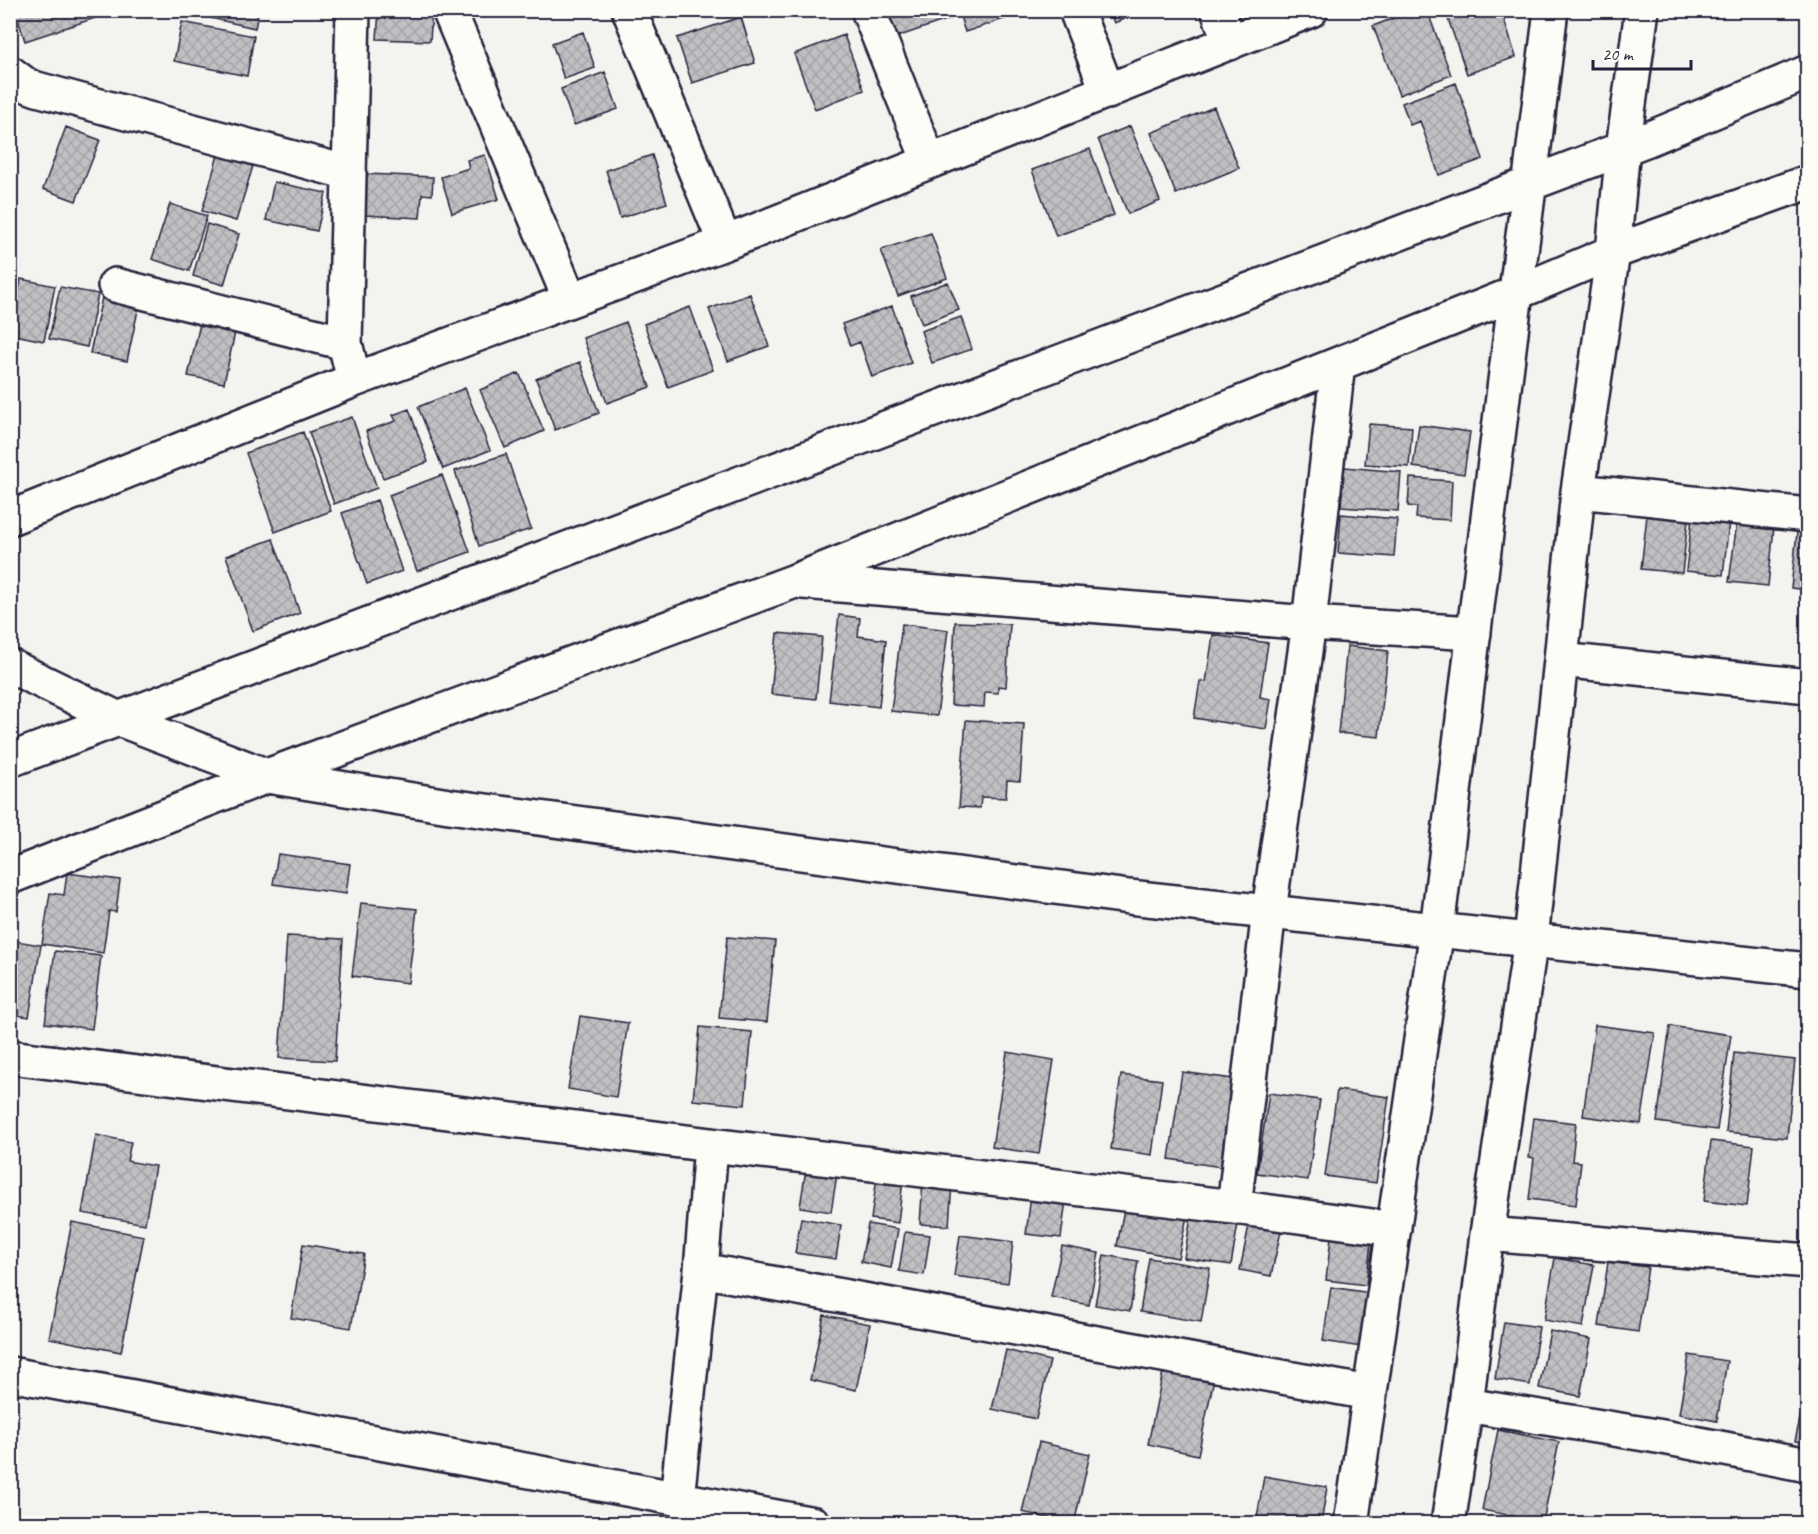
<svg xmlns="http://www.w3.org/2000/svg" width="1818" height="1534" font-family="Caveat,sans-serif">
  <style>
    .building { fill: url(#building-cross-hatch); stroke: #22223b; stroke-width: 1.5 }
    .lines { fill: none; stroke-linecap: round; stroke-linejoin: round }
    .minor-casing { stroke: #22223b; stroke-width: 38 }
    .major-casing { stroke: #22223b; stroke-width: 38 }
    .minor { stroke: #fdfcf7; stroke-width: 33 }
    .major { stroke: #fdfcf7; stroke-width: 33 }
  </style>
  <defs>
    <pattern id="building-cross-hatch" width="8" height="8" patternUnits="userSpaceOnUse" patternTransform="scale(1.5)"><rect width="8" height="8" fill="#c0bfc2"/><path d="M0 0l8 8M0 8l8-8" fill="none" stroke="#a5a4a8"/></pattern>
  </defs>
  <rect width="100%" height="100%" fill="#f4f3ef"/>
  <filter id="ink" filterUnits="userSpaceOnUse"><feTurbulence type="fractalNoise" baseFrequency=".0167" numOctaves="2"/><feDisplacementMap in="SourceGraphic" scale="12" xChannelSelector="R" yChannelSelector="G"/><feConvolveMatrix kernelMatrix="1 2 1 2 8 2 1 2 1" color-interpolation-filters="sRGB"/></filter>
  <g filter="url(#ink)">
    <path class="building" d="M15 10H92L95 18 25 41Z
      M188 10H259L255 28 188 13Z
      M379 10H432L430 41 377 39Z
      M884 10H949L952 18 894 38Z
      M958 10H1031L965 32Z
      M1109 10H1146L1114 23Z
      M1415 10H1427L1451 75 1399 95 1373 26Z
      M1445 10H1501L1516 57 1467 74Z
      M741 17 755 63 692 83 677 38Z
      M182 22 254 36 247 76 174 61Z
      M583 32 595 68 564 79 552 43Z
      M844 35 864 90 815 109 794 54Z
      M605 72 618 109 574 125 561 89Z
      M1456 83 1483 159 1439 175 1420 121 1410 125 1402 103Z
      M1214 107 1239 168 1176 194 1151 133Z
      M1130 126 1160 201 1128 214 1098 139Z
      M66 127 100 140 76 201 43 189Z
      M1090 149 1114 215 1056 236 1032 170Z
      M218 155 253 166 236 221 202 211Z
      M485 155 499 199 452 213 441 177 469 168 467 160Z
      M652 155 667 203 620 218 606 170Z
      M367 174 433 177 432 195 422 194 420 218 364 215Z
      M274 182 326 193 317 231 266 220Z
      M170 204 207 216 189 271 152 259Z
      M207 224 239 234 224 285 193 276Z
      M931 233 947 278 898 296 881 250Z
      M21 279 55 286 44 341 10 334Z
      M948 282 959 310 922 324 911 296Z
      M60 287 98 294 87 347 49 339Z
      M103 293 140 301 127 361 90 353Z
      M750 294 769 346 728 361 709 309Z
      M892 306 911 363 872 377 860 342 850 346 842 324Z
      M690 307 713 370 668 387 644 324Z
      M202 315 237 323 224 383 188 376Z
      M961 317 972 349 932 363 921 331Z
      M626 322 650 387 607 403 583 338Z
      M580 362 599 413 555 430 536 379Z
      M519 373 544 431 505 448 480 390Z
      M465 388 490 450 443 469 418 407Z
      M409 409 428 462 383 478 366 431 396 421 393 415Z
      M352 417 377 488 334 504 309 432Z
      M1369 424 1412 427 1409 467 1365 464Z
      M1419 425 1470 432 1464 474 1413 467Z
      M303 432 331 511 275 532 246 453Z
      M506 454 531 529 479 546 455 471Z
      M1344 467 1401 472 1398 511 1341 507Z
      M442 475 470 552 417 571 389 495Z
      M1410 478 1452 481 1450 520 1416 518 1417 507 1408 506Z
      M377 500 402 571 367 584 342 513Z
      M1341 514 1397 519 1394 557 1338 553Z
      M1647 515 1688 520 1682 573 1641 569Z
      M1692 518 1729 522 1723 575 1686 571Z
      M1737 522 1774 527 1768 586 1729 582Z
      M1797 532 1808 533V590L1791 588Z
      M273 539 300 613 253 631 226 556Z
      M839 615 860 618 858 636 886 640 879 707 829 701Z
      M955 622 1010 624 1006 687 998 686V693L985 692 984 707 951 705Z
      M902 624 948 630 937 716 891 711Z
      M777 633 822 637 816 699 771 694Z
      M1213 635 1268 643 1260 697 1271 699 1266 729 1194 718 1200 681 1206 682Z
      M1347 646 1388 651 1379 737 1338 733Z
      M966 720 1024 724 1020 781 1007 780 1006 798 981 797 980 808 959 807Z
      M278 854 350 864 346 894 273 884Z
      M67 873 120 880 116 912 109 911 103 953 42 944 50 893 64 895Z
      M361 903 417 909 408 983 352 976Z
      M287 936 343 939 335 1061 279 1058Z
      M727 937 775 941 767 1022 719 1018Z
      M10 940 41 945 29 1017 10 1014Z
      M55 951 101 956 92 1029 45 1023Z
      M580 1016 628 1023 616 1097 568 1089Z
      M1595 1025 1655 1033 1641 1124 1583 1116Z
      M1670 1026 1731 1035 1717 1130 1657 1122Z
      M700 1027 752 1032 745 1105 693 1100Z
      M1007 1052 1054 1060 1039 1154 992 1147Z
      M1734 1053 1795 1060 1787 1138 1726 1132Z
      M1182 1072 1233 1079 1221 1167 1169 1159Z
      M1121 1075 1162 1080 1152 1155 1111 1149Z
      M1337 1090 1389 1097 1376 1183 1325 1176Z
      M1808 1092V1146L1801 1145Z
      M1269 1093 1320 1100 1308 1180 1257 1173Z
      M1534 1118 1576 1123 1572 1161 1581 1162 1576 1205 1529 1199 1534 1158 1529 1157Z
      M96 1135 131 1142 127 1161 155 1166 145 1224 82 1213Z
      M1711 1141 1754 1146 1747 1206 1704 1201Z
      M806 1169 837 1174 831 1212 800 1207Z
      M877 1177 903 1180 898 1223 871 1219Z
      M923 1180 952 1182 949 1226 920 1224Z
      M1031 1196 1066 1200 1061 1238 1026 1234Z
      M1126 1199 1188 1212 1178 1258 1117 1246Z
      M1192 1211 1239 1218 1231 1265 1184 1258Z
      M801 1218 841 1225 836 1259 795 1253Z
      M72 1222 144 1236 121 1352 49 1338Z
      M868 1224 898 1229 891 1268 861 1262Z
      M1249 1225 1281 1231 1271 1276 1240 1270Z
      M1332 1230 1372 1234 1366 1285 1326 1280Z
      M905 1232 930 1235 924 1275 899 1271Z
      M960 1235 1013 1242 1008 1283 954 1276Z
      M303 1244 364 1254 351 1328 291 1318Z
      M1062 1246 1099 1253 1089 1305 1051 1297Z
      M1104 1255 1138 1261 1130 1311 1095 1305Z
      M1149 1258 1210 1268 1201 1322 1140 1312Z
      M1555 1258 1594 1265 1583 1327 1544 1320Z
      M1608 1262 1648 1267 1638 1332 1599 1326Z
      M1331 1287 1370 1293 1361 1347 1323 1341Z
      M824 1315 870 1324 856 1390 810 1380Z
      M1808 1320V1369L1799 1368Z
      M1504 1322 1539 1327 1530 1385 1495 1379Z
      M1550 1331 1591 1339 1580 1396 1539 1388Z
      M1006 1350 1050 1361 1036 1419 992 1409Z
      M1689 1355 1727 1361 1717 1421 1679 1414Z
      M1163 1372 1213 1383 1198 1455 1148 1444Z
      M1808 1383V1443L1795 1441Z
      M1498 1430 1559 1442 1543 1522 1482 1510Z
      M1039 1442 1090 1454 1074 1524 1022 1512Z
      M1264 1476 1327 1487 1321 1524H1256Z"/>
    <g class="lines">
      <defs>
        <path id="minor" d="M353 10 345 343 354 380
          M449 10 570 300
          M629 10 725 243
          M868 10 929 161
          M1076 10 1108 92
          M1218 10 1230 43
          M10 73 26 85 37 89 349 173
          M115 285 345 343
          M1578 491 1808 515
          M10 518 354 380 725 243 1311 10
          M803 582 1309 623 1474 633
          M1561 660 1808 686
          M10 760 1648 139 1808 72
          M10 877 267 776 795 581 1516 293 1613 252 1808 182
          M10 1057 711 1145 1234 1207 1394 1229
          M1234 1207 1269 911 1309 623 1338 364
          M1487 1234 1808 1261
          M701 1270 1369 1393
          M10 1374 814 1524
          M1466 1405 1663 1437 1808 1465
          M677 1499 701 1270 711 1145
          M1351 1524 1437 929 1551 10
          M1448 1524 1466 1405 1487 1234 1531 939 1561 660 1578 491 1613 252 1623 148 1642 10"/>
        <path id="major" d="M10 666 119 719 267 776 449 806 1129 897 1808 970"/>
      </defs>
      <use href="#minor" class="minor-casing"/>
      <use href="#major" class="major-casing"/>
      <use href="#minor" class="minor"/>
      <use href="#major" class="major"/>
    </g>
  </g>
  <rect width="1818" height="1534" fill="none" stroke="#fdfcf7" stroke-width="36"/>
  <rect x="18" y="18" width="1782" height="1498" fill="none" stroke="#22223b" stroke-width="2" filter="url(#ink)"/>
  <path d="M1593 60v9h98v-9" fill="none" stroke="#22223b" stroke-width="3"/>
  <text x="1602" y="60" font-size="18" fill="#22223b" stroke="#fdfcf7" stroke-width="4.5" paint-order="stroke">20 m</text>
</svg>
